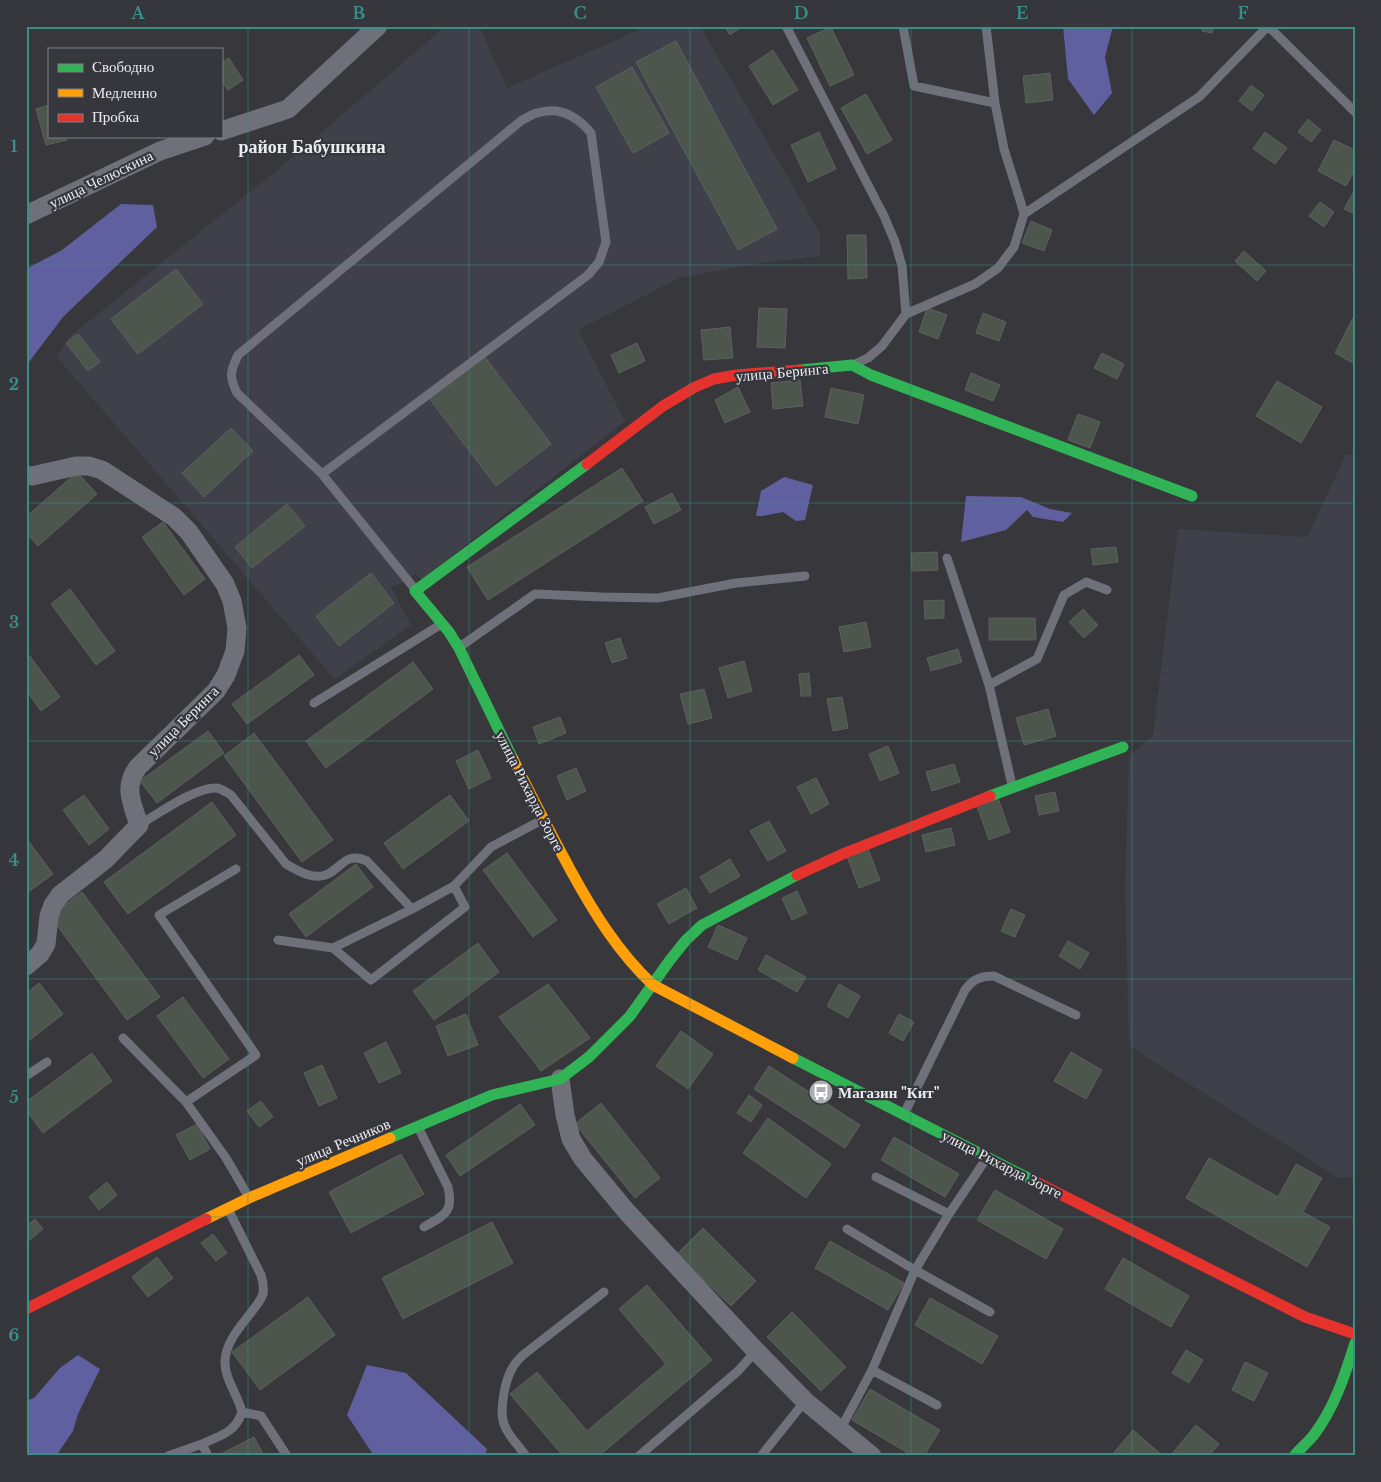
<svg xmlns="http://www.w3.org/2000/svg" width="1381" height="1482" font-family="'Libre Baskerville',serif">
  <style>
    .built { fill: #3f404a }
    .water { fill: #6060a1 }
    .building { fill: #4d564d; stroke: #5e5f5f }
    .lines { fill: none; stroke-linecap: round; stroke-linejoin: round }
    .lane { stroke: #6f707a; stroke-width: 9 }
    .street { stroke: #6f707a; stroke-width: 19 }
    .fast { stroke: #30b455; stroke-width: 11 }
    .slow { stroke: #ff9f0a; stroke-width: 11 }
    .jam { stroke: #e5322d; stroke-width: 11 }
    .grid { fill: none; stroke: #3b8e88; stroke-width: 1; stroke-opacity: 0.55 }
    .labels { text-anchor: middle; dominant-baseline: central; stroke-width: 4.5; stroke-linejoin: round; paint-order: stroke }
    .street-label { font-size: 15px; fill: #ebecf0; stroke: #36363d }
    .poi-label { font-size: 15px; font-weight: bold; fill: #ebecf0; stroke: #36363d; text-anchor: start }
    .quarter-label { font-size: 18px; font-weight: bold; fill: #ebecf0; stroke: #36363d }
    .neatline { fill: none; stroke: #3b8e88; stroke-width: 2 }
    .grid-label { font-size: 16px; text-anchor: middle; font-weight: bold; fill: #3b8e88 }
  </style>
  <rect width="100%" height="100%" fill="#37373c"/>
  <path class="built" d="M446 26H479L507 88 648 26H700L820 233V256L760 263 679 278 578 330 625 421 421 580 416 573 407 581 391 587 411 625 334 680 325 668 57 357 69 337 286 163Z
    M1346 455H1355V1177L1339 1178 1129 1046 1125 888 1129 756 1153 736 1178 529 1307 537Z"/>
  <path class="water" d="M1063 26H1113L1105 57 1112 93 1094 115 1068 79Z
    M121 204 153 205 157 227 63 317 26 366V269L62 250Z
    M784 477 813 485 805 520 796 521 783 512 763 516H756L761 491Z
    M966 496 1021 497 1050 509 1072 513 1063 522 1033 517 1027 510 1006 530 961 542Z
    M78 1355 100 1369 78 1414 73 1431 56 1456H26V1401L34 1398 60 1368Z
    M367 1365 406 1373 487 1449 485 1456H374L347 1415Z"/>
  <path class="building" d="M724 26H743L730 35Z
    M1203 26H1214L1212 33 1202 31Z
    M831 27 854 75 830 86 807 38Z
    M676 41 777 229 738 250 636 62Z
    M773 50 798 90 773 105 749 66Z
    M229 58 243 80 228 90 221 80V63Z
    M632 67 669 133 633 153 596 87Z
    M1050 73 1053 100 1026 103 1023 76Z
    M1251 85 1264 95 1252 111 1239 101Z
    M866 94 892 140 867 154 841 108Z
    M49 105V136H66L67 140 46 145 36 109Z
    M1308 119 1321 130 1311 142 1298 132Z
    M819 132 836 169 808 182 791 145Z
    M1265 132 1287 148 1275 164 1253 149Z
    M1334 140 1355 150V169L1346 186 1318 171Z
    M1354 191 1355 192V214L1344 209Z
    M1320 202 1334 212 1324 227 1309 216Z
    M1031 221 1052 230 1044 251 1022 243Z
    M847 235H866L867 278 848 279Z
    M1244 251 1266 271 1257 281 1235 261Z
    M176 269 203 304 138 354 111 319Z
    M759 308 787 309 785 348 757 347Z
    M927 308 947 315 938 339 919 332Z
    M983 313 1006 322 999 341 976 333Z
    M1353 318 1355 319V364L1335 353Z
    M730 327 733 358 704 360 701 330Z
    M78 334 100 362 88 371 66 343Z
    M637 343 645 361 619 373 611 355Z
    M1102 353 1124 364 1117 379 1094 368Z
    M484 356 551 444 496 486 429 398Z
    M971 373 1000 385 993 401 965 390Z
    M800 380 803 406 773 409 771 383Z
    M1277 381 1322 407 1301 443 1256 416Z
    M738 387 750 412 725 423 715 400Z
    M831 388 864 395 858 424 825 417Z
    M1078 414 1100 422 1090 448 1068 440Z
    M231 428 253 451 204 497 182 473Z
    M622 468 643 501 488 600 467 567Z
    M77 472 97 494 38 546 26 533V517Z
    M672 493 681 510 654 524 645 507Z
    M287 504 305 526 252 568 235 547Z
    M163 522 205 579 184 595 142 537Z
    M1116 547 1118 562 1093 565 1091 549Z
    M937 552 938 570 912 571 911 553Z
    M371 573 394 603 339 646 316 616Z
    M70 589 115 651 96 665 51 604Z
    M944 600V618L925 619 924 601Z
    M1083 609 1098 625 1084 638 1069 622Z
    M989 618H1035L1036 640H989Z
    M866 622 871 647 844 652 839 627Z
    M620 638 627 658 612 663 605 643Z
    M958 649 962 662 931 671 927 658Z
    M26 651 60 697 41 711 26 690Z
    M299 655 314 675 247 724 232 704Z
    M744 661 752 691 728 698 719 668Z
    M413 662 433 689 326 768 306 741Z
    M809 673 811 696H801L799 674Z
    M704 689 712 718 688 724 680 694Z
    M842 697 848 728 833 731 827 699Z
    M1048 709 1056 736 1024 745 1016 718Z
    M560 717 566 733 539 744 533 727Z
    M208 731 224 753 157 803 140 781Z
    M254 733 333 840 302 862 224 756Z
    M888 746 899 773 880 781 869 754Z
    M478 750 491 778 469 789 456 761Z
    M954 764 960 782 932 791 926 772Z
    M576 768 586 791 567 800 557 776Z
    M816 778 829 804 811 814 797 787Z
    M1055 792 1059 811 1039 815 1035 796Z
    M84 795 109 829 89 845 63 810Z
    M450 795 469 821 403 869 384 843Z
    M998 798 1010 832 989 840 977 806Z
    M212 802 236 835 128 914 104 882Z
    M769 821 786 851 768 861 750 831Z
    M951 828 955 845 926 852 922 835Z
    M26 838 53 874 27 893H26Z
    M867 846 880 880 859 888 846 854Z
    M507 853 557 920 533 937 483 870Z
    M730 859 740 876 710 893 700 877Z
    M356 864 373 887 306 937 289 914Z
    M686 888 697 908 669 924 657 904Z
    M797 891 807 913 792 920 782 898Z
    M82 892 160 997 127 1020 50 916Z
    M1011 909 1025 915 1015 937 1001 931Z
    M718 925 747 938 737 960 708 947Z
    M1068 941 1089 953 1080 969 1059 956Z
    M478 943 499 972 434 1020 413 991Z
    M766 955 806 977 797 992 758 970Z
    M39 983 63 1014 26 1043V994Z
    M548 984 590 1038 541 1071 499 1017Z
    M839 984 860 996 848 1018 827 1006Z
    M183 997 229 1059 203 1078 157 1016Z
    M466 1014 478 1045 448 1056 436 1026Z
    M899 1014 914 1022 903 1041 889 1033Z
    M681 1031 713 1054 688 1089 656 1066Z
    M386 1042 401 1073 379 1083 364 1053Z
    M1071 1052 1102 1070 1086 1099 1054 1081Z
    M92 1053 112 1081 43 1133 26 1110V1102Z
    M322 1065 337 1098 319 1106 304 1073Z
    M769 1066 860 1125 845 1148 754 1089Z
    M749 1095 762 1105 751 1122 737 1113Z
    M261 1101 273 1117 259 1127 247 1111Z
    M601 1103 660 1178 635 1198 575 1124Z
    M520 1104 535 1125 460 1176 446 1155Z
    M768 1118 831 1164 806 1198 743 1153Z
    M197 1124 210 1149 190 1160 176 1135Z
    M894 1137 959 1174 945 1197 881 1160Z
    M401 1154 424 1194 351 1233 329 1192Z
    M1209 1158 1278 1197 1296 1164 1322 1178 1303 1212 1330 1227 1307 1267 1186 1198Z
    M107 1182 117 1195 99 1210 89 1197Z
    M995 1190 1063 1229 1046 1259 977 1220Z
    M35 1219 43 1229 26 1243V1226Z
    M492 1222 513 1263 403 1319 382 1278Z
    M703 1228 756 1281 731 1306 677 1254Z
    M213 1234 227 1253 216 1261 201 1243Z
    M830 1241 904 1283 888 1310 815 1268Z
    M157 1257 173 1278 148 1297 132 1277Z
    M1123 1258 1189 1296 1171 1327 1105 1289Z
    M647 1285 712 1360 599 1456H563L510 1394 537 1372 587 1431 666 1364 619 1309Z
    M308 1297 335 1335 260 1390 232 1352Z
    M930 1298 998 1336 982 1364 915 1325Z
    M792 1312 846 1367 821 1391 767 1337Z
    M1186 1350 1203 1360 1189 1383 1172 1373Z
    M1245 1362 1268 1373 1254 1401 1232 1390Z
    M870 1389 940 1430 924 1456H913L852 1420Z
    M1196 1425 1219 1444 1209 1456H1170Z
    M1133 1430 1163 1456H1111Z
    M254 1437 264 1456H219V1455Z"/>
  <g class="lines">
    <path class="lane" d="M786 26 884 216 895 242 902 266 906 314
      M903 26 914 86 995 103
      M1268 26 1355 112
      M1024 214 1199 97 1268 26
      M857 363 868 358 882 346 906 314 975 284 998 268 1014 247 1024 214 1020 200 1004 149 995 103 986 26
      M322 474 588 275 599 262 606 242 591 133C577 116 559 106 537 113 532 114 527 118 522 120L238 355C230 372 229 376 237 393L322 474 414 588
      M947 558 989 685 1012 785
      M461 646 535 594 602 597 658 598 736 583 805 576
      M989 685 1037 659 1064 595 1086 582 1107 590
      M314 703 440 625
      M139 825C158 814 195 787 217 788 222 789 226 792 231 795L286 864C298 871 314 881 328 874 343 866 346 852 367 861L412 909
      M236 869 159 915 256 1055 186 1102 226 1158 248 1196
      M278 940 333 948 412 909 454 886 491 847 542 820
      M333 948 371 980 465 907 454 886
      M123 1038 186 1102
      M26 1076 47 1062
      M905 1112 965 990C973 979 981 976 994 976L1076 1015
      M419 1129 448 1187C454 1213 444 1215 424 1227
      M876 1177 949 1214
      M229 1211 261 1275C263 1281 264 1287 263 1294 261 1300 256 1306 253 1310 241 1326 226 1341 225 1361 224 1378 238 1395 242 1412L261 1416 287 1456
      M847 1229 915 1270 990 1312
      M872 1370 937 1405
      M840 1430 872 1370 915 1270 949 1214 986 1159
      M202 1444C221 1435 235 1433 242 1412
      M168 1456 202 1444 208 1456
      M526 1456C519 1446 508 1436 504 1424 499 1411 505 1379 513 1367 515 1363 519 1359 523 1355L604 1292
      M639 1456 738 1371 756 1351
      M761 1456 805 1401"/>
    <path class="street" d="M221 131 288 109 378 26
      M26 215 160 151 205 136
      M26 475 32 476 76 466H89L102 470 174 517 189 532 225 584 232 601 237 628 235 651 226 675 216 691 138 767C123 787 132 803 139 825L106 859 60 895 53 905 49 916 46 944 40 954 26 966
      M560 1079 565 1115 571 1139 583 1159 627 1212 756 1351 805 1401 872 1456"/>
    <path class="fast" d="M800 370 852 365 871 375 1192 496
      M513 759 459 648 449 632 415 591 587 464
      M990 796 1123 747
      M793 1058 1034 1181
      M390 1138 492 1095 560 1079 589 1057 630 1016 670 960 686 940 702 925 797 875
      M1294 1456C1300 1449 1307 1443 1313 1436 1334 1409 1345 1375 1355 1343"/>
    <path class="slow" d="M513 759C532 797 551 834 571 871 594 913 618 952 653 985L793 1058
      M206 1219 249 1198 390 1138"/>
    <path class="jam" d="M587 464 663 406 695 387 714 379 736 375 800 370
      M797 875 845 853 990 796
      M1034 1181 1305 1317 1355 1334
      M26 1309 206 1219"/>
  </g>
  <path class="grid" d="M248 26V1456M469 26V1456M690 26V1456M911 26V1456M1132 26V1456M26 265H1355M26 503H1355M26 741H1355M26 979H1355M26 1217H1355"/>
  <defs>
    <symbol id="bus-disc" viewBox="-11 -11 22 22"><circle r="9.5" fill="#acadb1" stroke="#36363d"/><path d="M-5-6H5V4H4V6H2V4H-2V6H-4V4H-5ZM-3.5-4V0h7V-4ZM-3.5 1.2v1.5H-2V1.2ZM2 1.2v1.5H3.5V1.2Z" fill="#fff"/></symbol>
  </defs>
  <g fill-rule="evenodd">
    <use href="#bus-disc" x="807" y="1078" width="28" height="28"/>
  </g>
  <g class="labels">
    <g class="street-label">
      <text transform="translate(101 179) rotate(-26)">улица Челюскина</text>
      <text transform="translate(782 372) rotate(-5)">улица Беринга</text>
      <text transform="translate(183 721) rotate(-45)">улица Беринга</text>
      <text transform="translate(530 791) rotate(63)">улица Рихарда Зорге</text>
      <text transform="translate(343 1142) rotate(-23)">улица Речников</text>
      <text transform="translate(1002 1164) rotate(27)">улица Рихарда Зорге</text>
    </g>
    <g class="poi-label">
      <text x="838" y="1092">Магазин "Кит"</text>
    </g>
    <g class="quarter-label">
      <text x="312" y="147">район Бабушкина</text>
    </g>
  </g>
  <rect width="1381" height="1482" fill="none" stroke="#36363d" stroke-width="55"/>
  <rect x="48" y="48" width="175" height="90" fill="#36363d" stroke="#7e7f85"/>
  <rect x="58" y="64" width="25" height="8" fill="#30b455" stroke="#7e7f85"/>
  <text x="92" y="72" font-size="15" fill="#ebecf0">Свободно</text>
  <rect x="58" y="89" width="25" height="8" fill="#ff9f0a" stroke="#7e7f85"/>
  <text x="92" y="98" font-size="15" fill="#ebecf0">Медленно</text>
  <rect x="58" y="114" width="25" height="8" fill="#e5322d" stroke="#7e7f85"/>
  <text x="92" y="122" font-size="15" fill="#ebecf0">Пробка</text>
  <rect x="28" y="28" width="1326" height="1426" class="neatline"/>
  <g class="grid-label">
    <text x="138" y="19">A</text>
    <text x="359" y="19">B</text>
    <text x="580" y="19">C</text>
    <text x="801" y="19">D</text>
    <text x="1022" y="19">E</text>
    <text x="1243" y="19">F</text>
    <text x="14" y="152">1</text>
    <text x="14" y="390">2</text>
    <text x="14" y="628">3</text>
    <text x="14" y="866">4</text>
    <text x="14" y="1103">5</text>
    <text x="14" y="1341">6</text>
  </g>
</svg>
